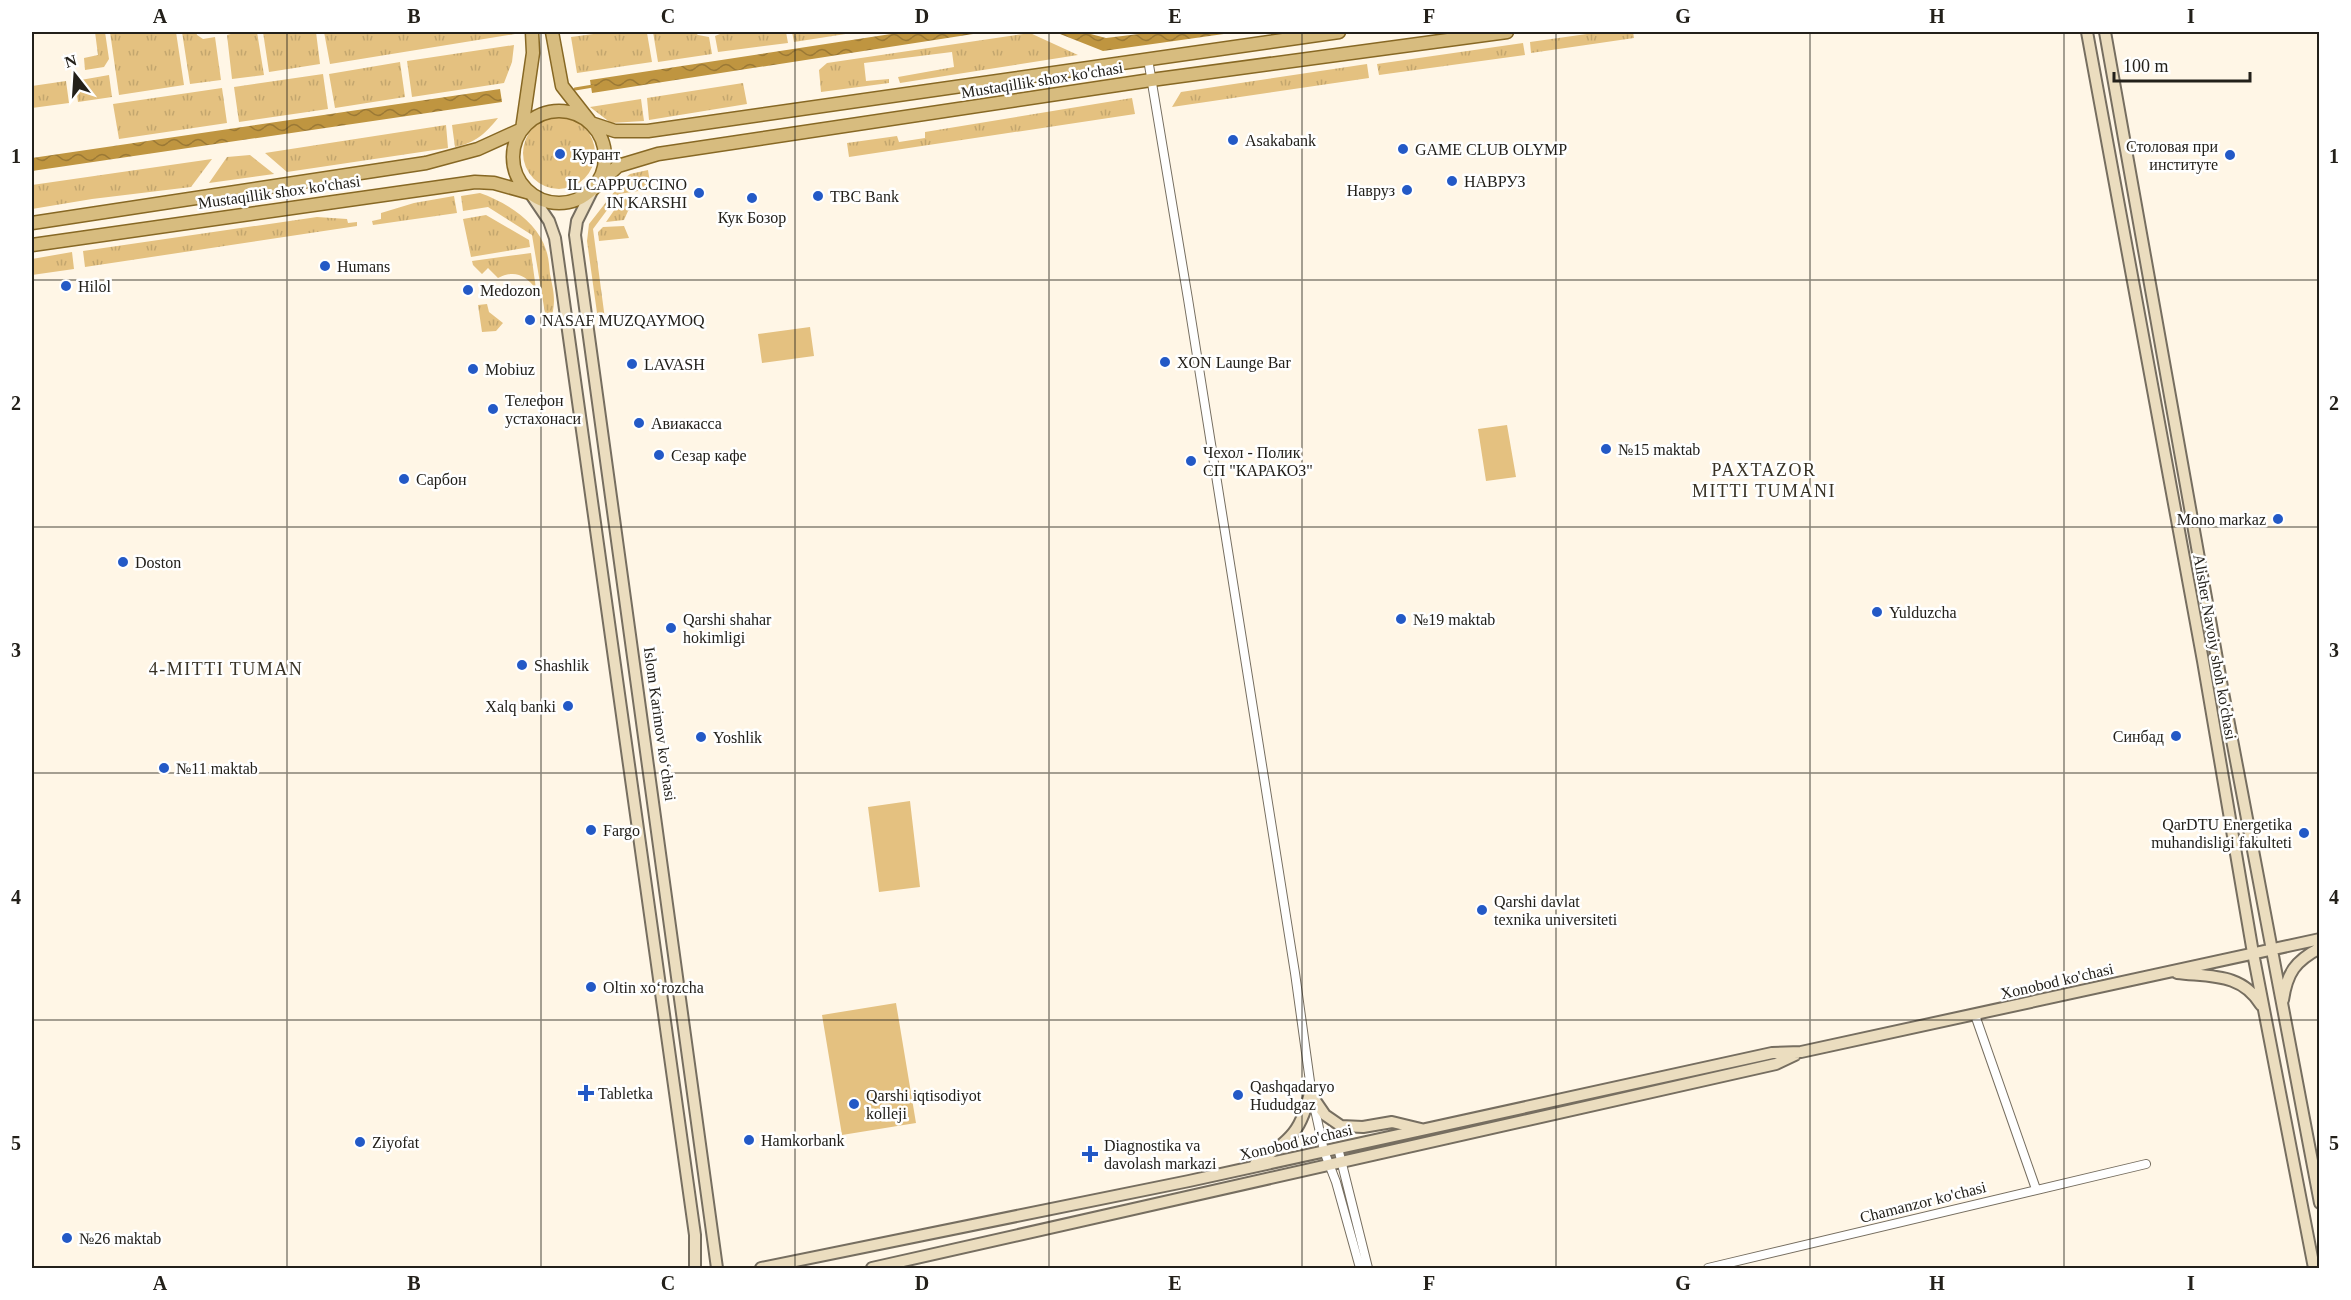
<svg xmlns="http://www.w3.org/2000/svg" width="2351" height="1300" font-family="'Times New Roman',serif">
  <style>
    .grass { fill: url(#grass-tufts) }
    .pitch { fill: #e4c180 }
    .water { fill: url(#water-waves) }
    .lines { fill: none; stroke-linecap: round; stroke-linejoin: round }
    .stream { stroke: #bf9540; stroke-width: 3 }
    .street-casing { stroke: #766e60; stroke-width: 10 }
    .secondary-casing { stroke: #766e60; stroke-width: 14 }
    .primary-casing { stroke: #876824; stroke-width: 15 }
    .street { stroke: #fff; stroke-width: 8 }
    .secondary { stroke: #ebddbf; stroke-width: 10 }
    .primary { stroke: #d7bc7f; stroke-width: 12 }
    .grid { fill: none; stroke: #23201a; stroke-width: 1.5; stroke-opacity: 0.55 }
    .poi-dot { fill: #2359c6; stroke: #fff; stroke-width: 2 }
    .labels { text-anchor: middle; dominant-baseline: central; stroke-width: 5; stroke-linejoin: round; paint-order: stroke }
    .street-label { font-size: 16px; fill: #23201a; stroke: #fff }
    .poi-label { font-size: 16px; fill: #23201a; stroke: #fff; text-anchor: start }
    .neighbourhood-label { font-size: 18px; letter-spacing: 1.5px; fill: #383225; stroke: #fff }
    .neatline { fill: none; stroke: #23201a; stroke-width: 2 }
    .grid-label { font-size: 20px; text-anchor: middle; font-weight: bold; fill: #23201a }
  </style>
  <defs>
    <pattern id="grass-tufts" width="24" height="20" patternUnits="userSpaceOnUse" patternTransform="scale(1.5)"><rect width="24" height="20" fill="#e4c180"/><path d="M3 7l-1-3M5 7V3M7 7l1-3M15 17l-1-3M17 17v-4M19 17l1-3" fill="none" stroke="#c3a66e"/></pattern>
    <pattern id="water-waves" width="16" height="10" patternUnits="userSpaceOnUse" patternTransform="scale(1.5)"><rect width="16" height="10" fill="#bf9540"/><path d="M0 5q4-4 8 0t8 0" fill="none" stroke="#9b7935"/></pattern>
  </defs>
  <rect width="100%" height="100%" fill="#fff6e6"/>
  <path class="grass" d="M95 32H105L109 59 104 67 85 70 84 58 98 55Z
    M110 32H176L184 85 119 95Z
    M182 32H196L197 35 203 39 215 37 221 80 190 84Z
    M238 32H257L264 75 232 79 227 35Z
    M263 32H316L320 64 269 72Z
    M324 32H514L515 34 330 64Z
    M608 32 647 33 652 62 577 73 571 37Z
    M653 32H694L698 35 709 37 712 54 658 62Z
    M725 32H786L788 43 718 52 715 36Z
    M792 32H851L852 33 794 42Z
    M1601 32H1633L1634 38 1531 53 1530 42Z
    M1030 33 1078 55 900 83 898 77 954 67 952 52 864 63 866 81 889 79V83L821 92 819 70 827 63Z
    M1523 43 1525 55 1379 75 1377 64Z
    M514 45 512 62 504 83 412 97 407 61Z
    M400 62 405 97 335 108 329 74Z
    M1367 64 1369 78 1172 107 1181 92Z
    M323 74 328 109 239 122 234 87Z
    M109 75 112 97 78 102 75 81Z
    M66 81 69 103 32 108V86Z
    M743 83 747 104 649 120 647 98Z
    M222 88 227 123 119 139 113 104Z
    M1132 98 1135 114 849 157 847 143 897 136 899 142 925 138V132Z
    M641 99 644 121 611 123 590 107Z
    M523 153a36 36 0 1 1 72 0a36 36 0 1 1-72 0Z
    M498 118C485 134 475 143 455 147L452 125Z
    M446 125 448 148 287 172 265 153Z
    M250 155 274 174 209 183 227 157Z
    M212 159 191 187 92 199 32 209V185Z
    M648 170 651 189 619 194 593 229 605 319 598 320 587 241 589 224 625 178 630 174Z
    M480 193C506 202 538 222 546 250 549 258 549 266 550 274 554 294 556 300 551 320L546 319 532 235 488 207 463 211 461 196Z
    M454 196 457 213 373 225 372 221 381 219V213L414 203Z
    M635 197 636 207 628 211 624 220 606 222 622 199Z
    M486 215 529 240 530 247 471 257 463 219Z
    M317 217 347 219 348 223 357 222V226L85 267 83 251Z
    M624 226 629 238 599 241 598 232 603 227Z
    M72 252 74 269 32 275V259Z
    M531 253 536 289C525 274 514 270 498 278L488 268 482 274 473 265 472 261Z
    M487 304 489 312 503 323 496 331 482 332 478 305Z"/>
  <path class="pitch" d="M810 327 814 356 762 363 758 334Z
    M1507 425 1516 477 1486 481 1478 429Z
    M910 801 920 887 879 892 868 807Z
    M896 1003 916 1123 842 1135 822 1015Z"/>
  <path class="water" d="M904 32H986L592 93 590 80Z
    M1055 32H1083L1106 38 1155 32H1238L1103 51Z
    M500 89 502 102 32 171V158Z"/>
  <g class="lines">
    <path class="stream" d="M575 89 593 86"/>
    <defs>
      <path id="street" d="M1148 59 1188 299 1295 973 1312 1096 1324 1151 1336 1182 1360 1268
        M1975 1015 2036 1189
        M1338 1148 1368 1268
        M1708 1268 2146 1164"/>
      <path id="secondary" d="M2087 32 2203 661 2253 953 2314 1268
        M2105 32 2222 687 2320 1203
        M593 189 577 221 575 235 717 1268
        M530 193 549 221 555 238 695 1235V1268
        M2177 973C2211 977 2242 973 2261 1005
        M2283 1000C2287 973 2295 961 2320 948
        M1312 1096 1325 1115 1341 1126 1363 1127 1392 1122 1421 1129
        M1255 1164C1291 1139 1302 1132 1311 1088
        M761 1268 1189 1181 1772 1053 1801 1052 2320 939
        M872 1268 1776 1064 1795 1055"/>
      <path id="primary" d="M552 32 562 86 591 123 615 131H648L1339 32
        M513 157a46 46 0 1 1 92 0a46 46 0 1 1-92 0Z
        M593 189 618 166 658 154 1151 80 1507 32
        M32 223 426 163 478 149 522 129 533 53 532 32
        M32 245 475 182 494 183 530 193"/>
    </defs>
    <use href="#street" class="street-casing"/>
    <use href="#secondary" class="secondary-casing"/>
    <use href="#primary" class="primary-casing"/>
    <use href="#street" class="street"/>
    <use href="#secondary" class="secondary"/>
    <use href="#primary" class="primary"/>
  </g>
  <path class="grid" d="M287 32V1268M541 32V1268M795 32V1268M1049 32V1268M1302 32V1268M1556 32V1268M1810 32V1268M2064 32V1268M32 280H2320M32 527H2320M32 773H2320M32 1020H2320"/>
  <g class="poi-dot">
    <circle cx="1233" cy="140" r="6"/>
    <circle cx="1403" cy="149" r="6"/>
    <circle cx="560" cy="154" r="6"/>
    <circle cx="2230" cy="155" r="6"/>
    <circle cx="1452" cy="181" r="6"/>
    <circle cx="1407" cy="190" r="6"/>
    <circle cx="699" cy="193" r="6"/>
    <circle cx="818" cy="196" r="6"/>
    <circle cx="752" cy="198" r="6"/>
    <circle cx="325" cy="266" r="6"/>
    <circle cx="66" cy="286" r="6"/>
    <circle cx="468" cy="290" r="6"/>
    <circle cx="530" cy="320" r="6"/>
    <circle cx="1165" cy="362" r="6"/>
    <circle cx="632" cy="364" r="6"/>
    <circle cx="473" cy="369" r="6"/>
    <circle cx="493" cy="409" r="6"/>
    <circle cx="639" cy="423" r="6"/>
    <circle cx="1606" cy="449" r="6"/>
    <circle cx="659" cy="455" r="6"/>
    <circle cx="1191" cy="461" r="6"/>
    <circle cx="404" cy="479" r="6"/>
    <circle cx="2278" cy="519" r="6"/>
    <circle cx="123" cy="562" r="6"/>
    <circle cx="1877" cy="612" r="6"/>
    <circle cx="1401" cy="619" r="6"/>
    <circle cx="671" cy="628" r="6"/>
    <circle cx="522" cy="665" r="6"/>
    <circle cx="568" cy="706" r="6"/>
    <circle cx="2176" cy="736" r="6"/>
    <circle cx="701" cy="737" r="6"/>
    <circle cx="164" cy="768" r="6"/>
    <circle cx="591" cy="830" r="6"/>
    <circle cx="2304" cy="833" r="6"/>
    <circle cx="1482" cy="910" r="6"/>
    <circle cx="591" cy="987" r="6"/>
    <path d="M583 1084h6v6h6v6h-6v6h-6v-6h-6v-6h6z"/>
    <circle cx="1238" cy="1095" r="6"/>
    <circle cx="854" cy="1104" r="6"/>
    <circle cx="749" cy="1140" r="6"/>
    <circle cx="360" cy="1142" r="6"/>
    <path d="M1087 1145h6v6h6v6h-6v6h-6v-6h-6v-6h6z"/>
    <circle cx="67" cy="1238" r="6"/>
  </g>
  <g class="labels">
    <g class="street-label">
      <text transform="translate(1042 80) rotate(-9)">Mustaqillik shox ko'chasi</text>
      <text transform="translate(279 192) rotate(-8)">Mustaqillik shox ko'chasi</text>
      <text transform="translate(2215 647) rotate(80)">Alisher Navoiy shoh ko'chasi</text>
      <text transform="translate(660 724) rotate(82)">Islom Karimov ko‘chasi</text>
      <text transform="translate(2057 981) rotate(-13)">Xonobod ko'chasi</text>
      <text transform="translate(1296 1142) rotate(-13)">Xonobod ko'chasi</text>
      <text transform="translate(1923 1202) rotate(-14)">Chamanzor ko'chasi</text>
    </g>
    <g class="poi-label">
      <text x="1245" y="140">Asakabank</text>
      <text x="2218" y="146" text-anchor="end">Столовая при<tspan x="2218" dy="18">институте</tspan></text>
      <text x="1415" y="149">GAME CLUB OLYMP</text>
      <text x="572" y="154">Курант</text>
      <text x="1464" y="181">НАВРУЗ</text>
      <text x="687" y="184" text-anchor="end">IL CAPPUCCINO<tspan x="687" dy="18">IN KARSHI</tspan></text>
      <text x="1395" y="190" text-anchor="end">Навруз</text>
      <text x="830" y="196">TBC Bank</text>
      <text x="752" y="217" text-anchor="middle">Кук Бозор</text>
      <text x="337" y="266">Humans</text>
      <text x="78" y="286">Hilol</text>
      <text x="480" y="290">Medozon</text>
      <text x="542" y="320">NASAF MUZQAYMOQ</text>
      <text x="1177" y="362">XON Launge Bar</text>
      <text x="644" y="364">LAVASH</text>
      <text x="485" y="369">Mobiuz</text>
      <text x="505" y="400">Телефон<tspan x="505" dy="18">устахонаси</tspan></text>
      <text x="651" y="423">Авиакасса</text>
      <text x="1618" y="449">№15 maktab</text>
      <text x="1203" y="452">Чехол - Полик<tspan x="1203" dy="18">СП "КАРАКОЗ"</tspan></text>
      <text x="671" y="455">Сезар кафе</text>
      <text x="416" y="479">Сарбон</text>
      <text x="2266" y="519" text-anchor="end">Mono markaz</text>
      <text x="135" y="562">Doston</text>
      <text x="1889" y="612">Yulduzcha</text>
      <text x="683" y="619">Qarshi shahar<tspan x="683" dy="18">hokimligi</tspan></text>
      <text x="1413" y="619">№19 maktab</text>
      <text x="534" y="665">Shashlik</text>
      <text x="556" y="706" text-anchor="end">Xalq banki</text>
      <text x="2164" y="736" text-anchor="end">Синбад</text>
      <text x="713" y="737">Yoshlik</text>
      <text x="176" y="768">№11 maktab</text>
      <text x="2292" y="824" text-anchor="end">QarDTU Energetika<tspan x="2292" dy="18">muhandisligi fakulteti</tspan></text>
      <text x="603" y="830">Fargo</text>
      <text x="1494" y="901">Qarshi davlat<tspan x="1494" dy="18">texnika universiteti</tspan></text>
      <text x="603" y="987">Oltin xo‘rozcha</text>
      <text x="1250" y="1086">Qashqadaryo<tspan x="1250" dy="18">Hududgaz</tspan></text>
      <text x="598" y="1093">Tabletka</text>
      <text x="866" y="1095">Qarshi iqtisodiyot<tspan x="866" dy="18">kolleji</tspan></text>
      <text x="761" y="1140">Hamkorbank</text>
      <text x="372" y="1142">Ziyofat</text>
      <text x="1104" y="1145">Diagnostika va<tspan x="1104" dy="18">davolash markazi</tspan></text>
      <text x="79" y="1238">№26 maktab</text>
    </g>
    <g class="neighbourhood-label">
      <text x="1764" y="470">PAXTAZOR<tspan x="1764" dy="21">MITTI TUMANI</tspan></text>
      <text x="226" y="669">4-MITTI TUMAN</text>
    </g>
  </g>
  <rect width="2351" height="1300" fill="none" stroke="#ffffff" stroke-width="66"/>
  <g transform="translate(75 75) rotate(343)" stroke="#ffffff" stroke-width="4.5" paint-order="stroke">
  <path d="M0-4.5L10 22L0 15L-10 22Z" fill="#23201a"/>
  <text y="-9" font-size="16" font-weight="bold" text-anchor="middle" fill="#23201a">N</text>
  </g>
  <path d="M2114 72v9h136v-9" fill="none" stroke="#23201a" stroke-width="3"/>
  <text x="2123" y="72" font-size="18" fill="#23201a" stroke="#ffffff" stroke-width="4.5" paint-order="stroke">100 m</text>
  <rect x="33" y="33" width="2285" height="1234" class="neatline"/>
  <g class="grid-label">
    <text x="160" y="23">A</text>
    <text x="414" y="23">B</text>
    <text x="668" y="23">C</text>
    <text x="922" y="23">D</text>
    <text x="1175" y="23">E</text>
    <text x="1429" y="23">F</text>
    <text x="1683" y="23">G</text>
    <text x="1937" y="23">H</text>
    <text x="2191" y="23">I</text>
    <text x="16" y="163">1</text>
    <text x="2334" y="163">1</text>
    <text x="16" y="410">2</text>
    <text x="2334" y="410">2</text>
    <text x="16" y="657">3</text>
    <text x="2334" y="657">3</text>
    <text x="16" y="904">4</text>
    <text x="2334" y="904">4</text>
    <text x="16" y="1150">5</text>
    <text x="2334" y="1150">5</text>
    <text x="160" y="1290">A</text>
    <text x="414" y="1290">B</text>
    <text x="668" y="1290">C</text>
    <text x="922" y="1290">D</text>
    <text x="1175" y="1290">E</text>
    <text x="1429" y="1290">F</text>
    <text x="1683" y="1290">G</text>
    <text x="1937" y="1290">H</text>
    <text x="2191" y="1290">I</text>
  </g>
</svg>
